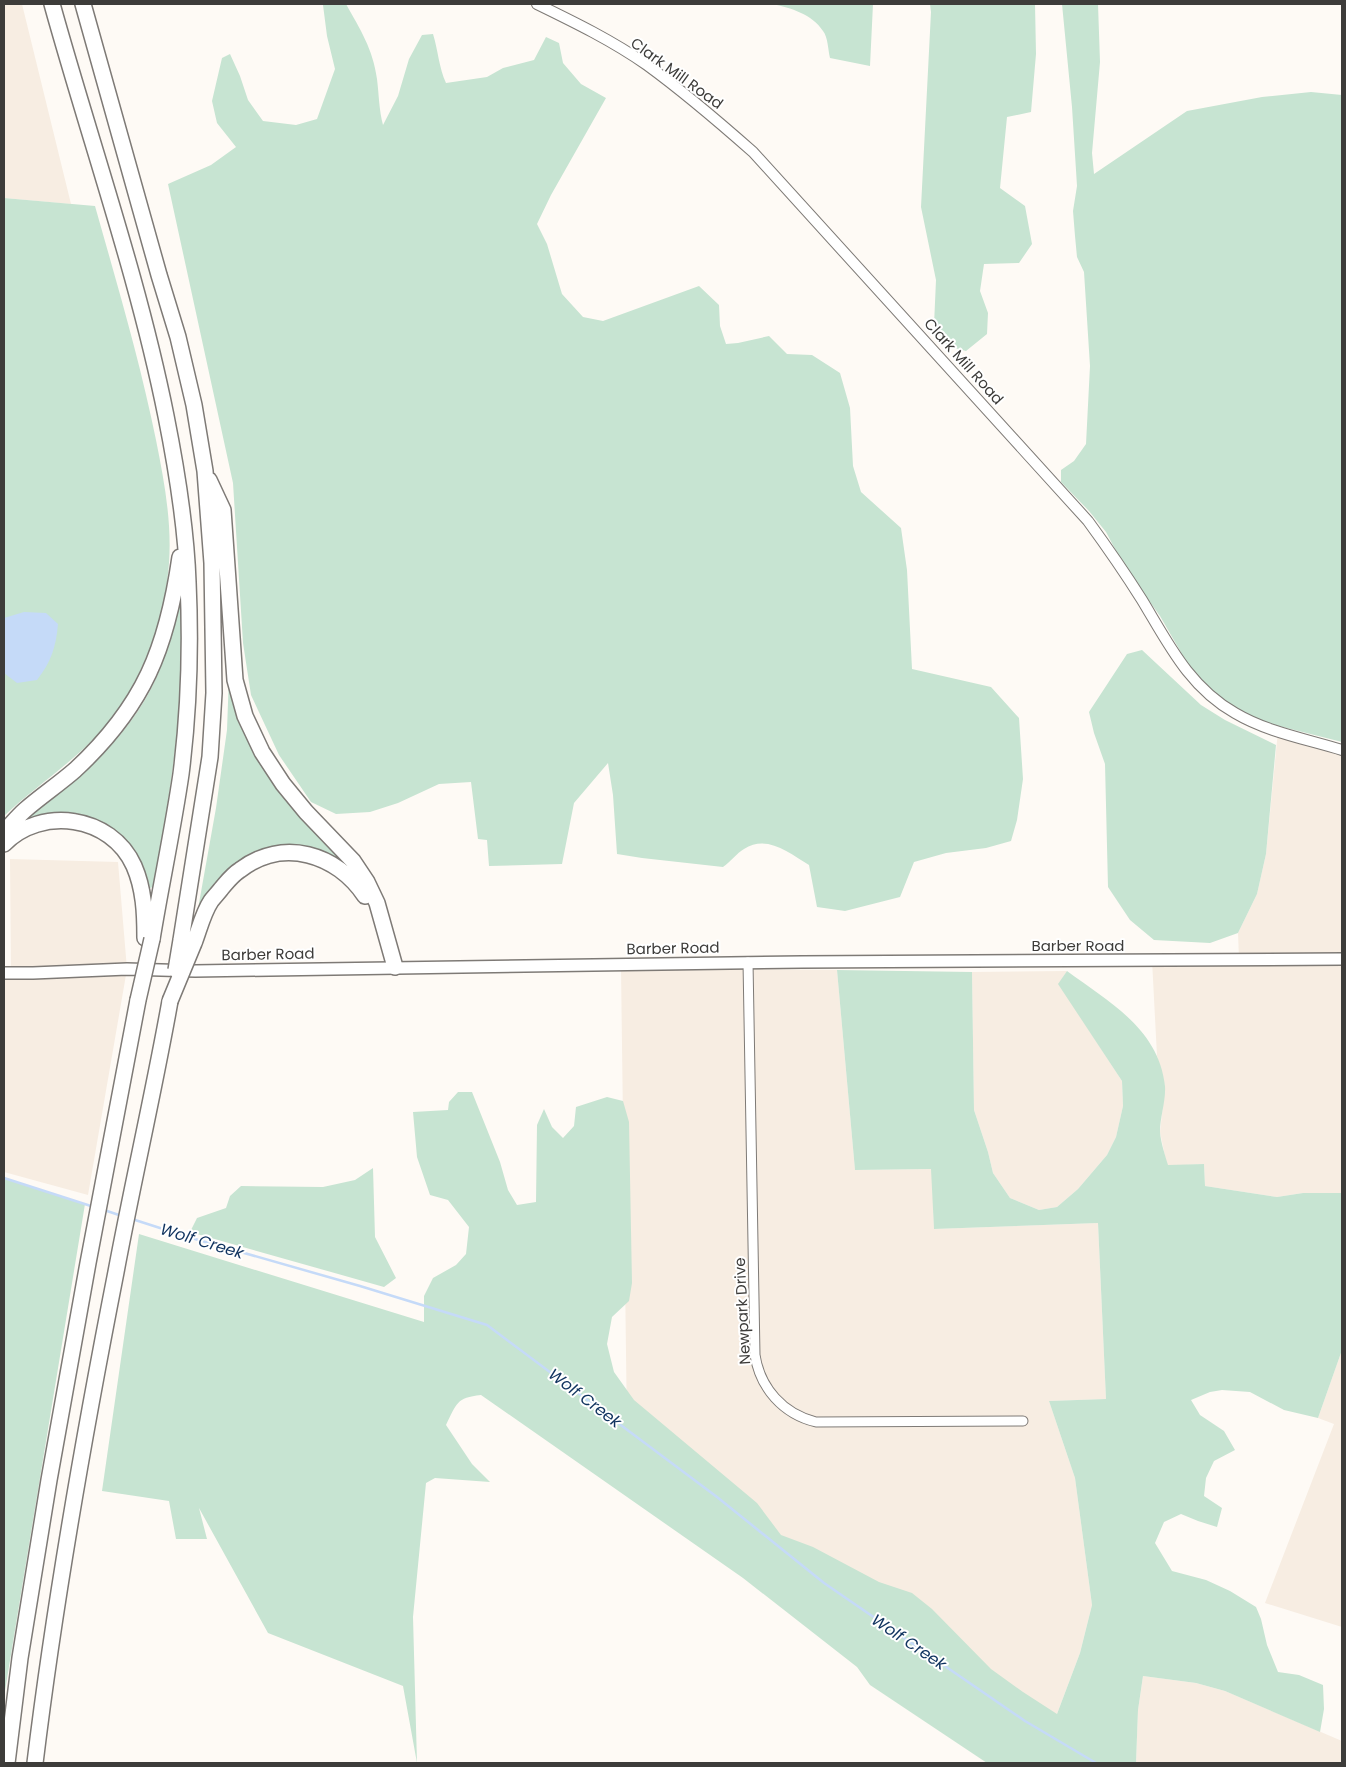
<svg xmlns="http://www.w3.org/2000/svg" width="1346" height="1767" font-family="Poppins,sans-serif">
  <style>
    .built { fill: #f7ede2 }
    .green { fill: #c7e4d2 }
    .water { fill: #c5daf8 }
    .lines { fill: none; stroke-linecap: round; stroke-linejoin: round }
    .stream { stroke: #c5daf8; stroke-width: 2.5 }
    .minor-casing { stroke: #7e7a76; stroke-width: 11 }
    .tertiary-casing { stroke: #7e7a76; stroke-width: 12 }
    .secondary-casing { stroke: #7e7a76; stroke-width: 14 }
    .motorway-casing { stroke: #7e7a76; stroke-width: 18 }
    .minor { stroke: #fff; stroke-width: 9 }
    .tertiary { stroke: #fff; stroke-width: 10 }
    .secondary { stroke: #fff; stroke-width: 11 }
    .motorway { stroke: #fff; stroke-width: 15 }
    .motorway-bridge-casing { stroke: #7e7a76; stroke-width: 18; stroke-linecap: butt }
    .motorway-bridge { stroke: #fff; stroke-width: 15 }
    .labels { text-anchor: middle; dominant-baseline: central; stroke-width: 4; stroke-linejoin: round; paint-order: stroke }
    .street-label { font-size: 15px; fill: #3d3c3a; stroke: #fff }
    .water-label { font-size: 16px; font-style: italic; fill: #10335f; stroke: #fff }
  </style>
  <rect width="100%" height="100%" fill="#fefaf5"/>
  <path class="built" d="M4 4H22L71 204 4 198Z
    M1278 731 1342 750V1193H1303L1277 1197 1205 1186 1204 1164 1167 1166 1160 1132 1165 1087 1157 1056 1152 960 1239 959 1238 933 1257 894 1266 854Z
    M10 859 118 862 127 969 88 1195 4 1172V973H11Z
    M621 968 837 970 855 1170 932 1169 934 1229 1098 1223 1106 1399 1049 1401 1075 1478 1092 1605 1080 1653 1049 1735 627 1430Z
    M1067 971 1059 984 1122 1081 1123 1106 1116 1137 1107 1155 1078 1189 1057 1207 1039 1210 1010 1198 993 1173 988 1152 974 1110 972 972Z
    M1342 1350V1627L1265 1603 1334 1424 1318 1418Z
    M1143 1676 1196 1683 1225 1691 1342 1741V1763H1136L1138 1710Z"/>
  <path class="green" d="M327 4H346C360 29 373 49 377 79 379 95 379 110 383 125L398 96 409 59 422 35 433 34C438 50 439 68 446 83L487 77 503 68 534 60 546 37 559 43 563 63 581 84 606 98 551 195 537 224 547 244 562 294 583 317 603 321 699 286 719 305 720 326 726 344 738 343 769 336 787 354 812 355 840 373 850 408 853 466 861 492 901 528 907 570 912 669 991 687 1019 718 1023 779 1017 820 1011 841 986 848 946 853 914 862 900 897 845 911 817 907 809 865C789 853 767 834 744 849 737 853 730 862 723 867L642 858 617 854 613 795 608 763 574 803 562 864 489 866 487 840 478 839 471 782 439 784 398 803 370 812 336 814 311 802 279 755 251 695 243 643 233 483 168 184 211 165 236 147 217 123 212 101 222 58 230 54 240 76 248 100 263 121 296 125 317 119 335 69 327 36 323 5Z
    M772 4H873L870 66 830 58C828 50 828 37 823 31 812 14 791 8 772 4Z
    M930 4H1035L1036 54 1031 112 1007 117 1000 188 1025 206 1032 244 1019 263 984 264 980 291 988 313 987 334 966 351 947 346 934 325 936 280 921 207 931 12Z
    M1062 4H1098L1100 62 1092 153 1094 174 1187 111 1262 97 1311 92 1342 95V742L1263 722 1231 706 1212 692 1194 675 1160 616 1124 566 1106 532 1089 511 1061 482V470L1074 461 1086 444 1090 366 1084 272 1077 257 1075 236 1073 211 1077 186 1072 107Z
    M4 198 95 206C117 284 140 361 156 440 164 480 172 522 169 563 165 617 147 667 117 711 87 754 41 781 4 816Z
    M178 597H181C181 631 182 666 180 700 175 763 165 826 153 887L150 888 143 865 127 842 113 831 30 823 29 817C80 778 132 735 158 674 167 653 173 620 178 597Z
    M1142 650 1201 705 1225 720 1276 745 1266 854 1257 894 1238 933 1210 943 1154 940 1130 920 1108 887 1105 764 1094 733 1089 712 1127 654Z
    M229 675 244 721 357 873 325 858H251L196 920 216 808 227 730Z
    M837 970 972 972 974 1110 988 1152 993 1173 1010 1198 1039 1210 1057 1207 1078 1189 1107 1155 1116 1137 1123 1106 1122 1081 1058 984 1067 971C1109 1002 1159 1029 1165 1086 1166 1101 1160 1117 1160 1132 1161 1143 1165 1155 1168 1165L1204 1164 1205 1186 1277 1197 1303 1193H1342V1350L1318 1418 1284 1410 1250 1392 1222 1390 1210 1392 1191 1400 1200 1415 1224 1431 1235 1450 1214 1461 1206 1478 1204 1496 1222 1508 1217 1527 1198 1521 1181 1514 1164 1522 1155 1543 1172 1571 1206 1580 1230 1591 1256 1607 1261 1619 1267 1645 1278 1672 1299 1675 1323 1685 1324 1709 1320 1732 1225 1691 1196 1683 1143 1676 1138 1710 1136 1763H987L870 1685 857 1667 743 1578 481 1395C456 1398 457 1403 446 1425L472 1464 490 1482 435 1478 426 1483 413 1617 417 1763 403 1686 268 1633 199 1508 207 1539H176L169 1501 102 1491 139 1234 424 1322V1296L433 1278 456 1265 466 1254 469 1227 448 1200 430 1195 417 1157 413 1112 448 1110 449 1102 458 1092H472L500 1162 508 1190 517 1205 536 1202 537 1125 544 1109 552 1127 563 1138 574 1126 576 1107 607 1097 623 1101 629 1122 632 1283 629 1301 612 1317 607 1344 614 1372 634 1400 757 1503 781 1535 813 1547 879 1582 912 1593 932 1609 991 1669 1023 1692 1057 1714 1080 1653 1092 1605 1075 1478 1049 1401 1106 1399 1098 1223 934 1229 931 1169 855 1170Z
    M373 1168 375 1237 396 1278 384 1287 190 1232 197 1218 226 1208 230 1196 241 1186 323 1187 355 1180Z
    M4 1178 85 1204 4 1697Z"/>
  <path class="water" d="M24 612 46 613 58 624C56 647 51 662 37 680L17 683 4 673V618Z"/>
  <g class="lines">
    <path class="stream" d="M4 1178 94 1207
      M104 1210 122 1216
      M132 1219 188 1237 360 1286 487 1325 717 1497 824 1583 1025 1721 1096 1763"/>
    <defs>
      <path id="minor" d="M748 962 755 1355C760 1388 783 1414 816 1422L1023 1421"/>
      <path id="tertiary" d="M537 4C574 22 613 41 647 65 684 92 719 122 753 152L1088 521C1107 547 1125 573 1142 600 1168 643 1189 687 1235 713 1267 732 1306 739 1342 750"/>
      <path id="secondary" d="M4 973H33L127 969 195 971 802 962 1342 959"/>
      <path id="motorway" d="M52 4C90 141 138 276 166 416 177 471 186 526 188 582 191 646 189 710 181 774 173 829 161 884 152 939
        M83 4 159 275 178 337 194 405 205 471 212 563 214 693 210 757 181 940
        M209 480 223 510 235 680 245 716 262 752 283 784 306 812 353 861 367 882 377 903 395 967
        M4 832C11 825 17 817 25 810 41 796 59 784 75 770 144 706 167 648 180 557
        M4 844C41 806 111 815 134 866 144 889 145 913 145 938
        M194 943C199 930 203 913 211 901 214 897 218 893 221 889 227 882 232 875 240 870 283 837 337 854 365 896
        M7 1763 20 1658 49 1480 88 1263 138 1000
        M35 1763C55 1598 84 1435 116 1272 133 1181 154 1091 170 1001"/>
    </defs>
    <use href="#minor" class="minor-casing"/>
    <use href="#tertiary" class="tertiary-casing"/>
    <use href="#secondary" class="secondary-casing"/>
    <use href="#motorway" class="motorway-casing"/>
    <use href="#minor" class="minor"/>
    <use href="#tertiary" class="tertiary"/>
    <use href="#secondary" class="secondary"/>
    <use href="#motorway" class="motorway"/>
    <defs>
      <path id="motorway-bridge" d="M176 970 181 940
        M138 1000 152 939
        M170 1001 194 943"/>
    </defs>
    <use href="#motorway-bridge" class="motorway-bridge-casing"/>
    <use href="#motorway-bridge" class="motorway-bridge"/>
  </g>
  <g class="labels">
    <g class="street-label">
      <text transform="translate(677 73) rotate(36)">Clark Mill Road</text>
      <text transform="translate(964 361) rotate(48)">Clark Mill Road</text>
      <text x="1078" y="945">Barber Road</text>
      <text transform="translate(673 948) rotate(-1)">Barber Road</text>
      <text transform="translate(268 954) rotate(-1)">Barber Road</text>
      <text transform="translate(742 1311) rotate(-93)">Newpark Drive</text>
    </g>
    <g class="water-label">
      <text transform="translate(202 1241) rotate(17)">Wolf Creek</text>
      <text transform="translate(585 1398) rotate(37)">Wolf Creek</text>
      <text transform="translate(909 1642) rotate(34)">Wolf Creek</text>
    </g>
  </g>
  <rect width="1346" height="1767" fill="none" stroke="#3d3c3a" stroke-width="10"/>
</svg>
